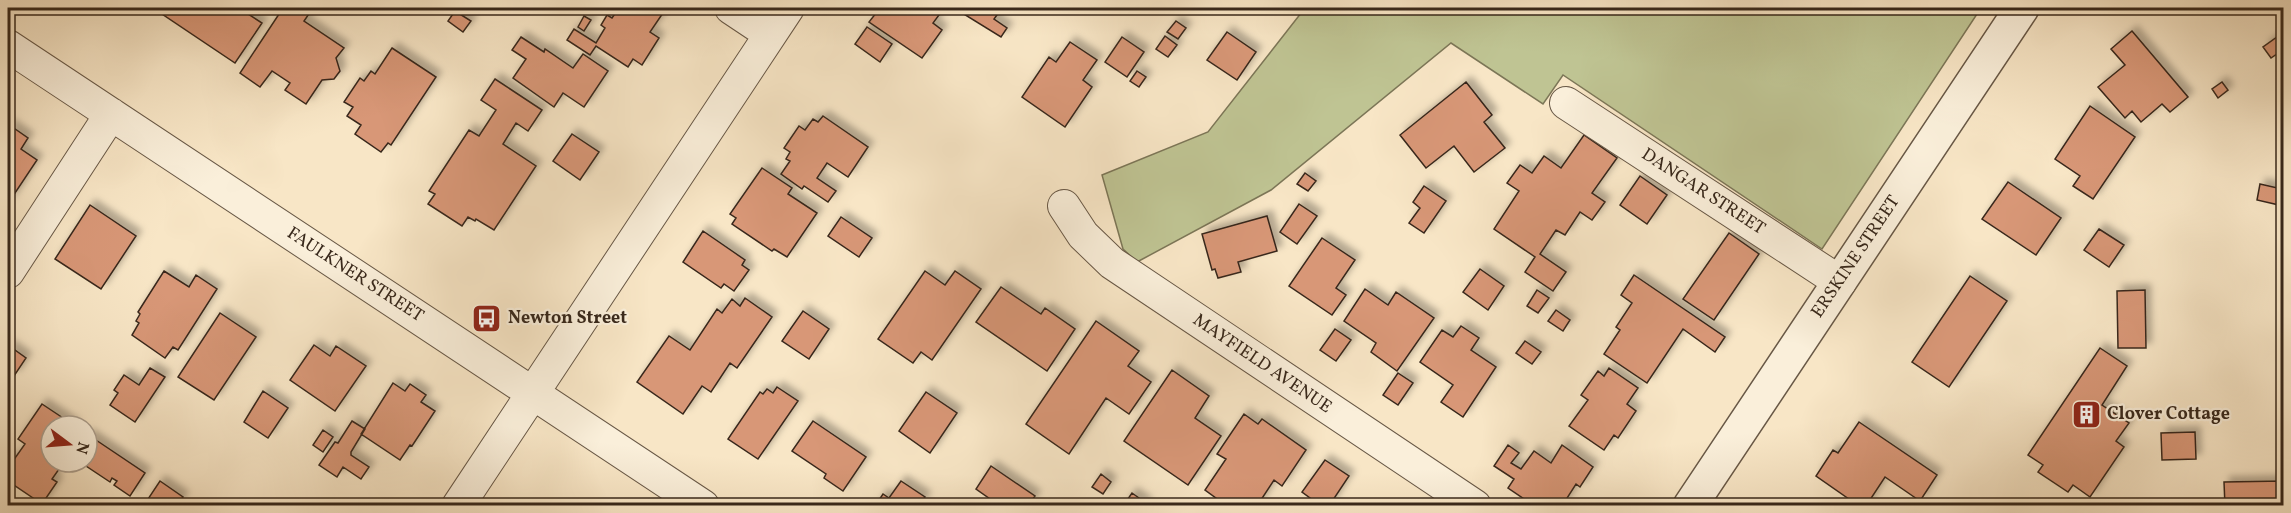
<svg xmlns="http://www.w3.org/2000/svg" width="2291" height="513" font-family="Vollkorn,serif">
  <style>
    .green { fill: #bfc493; stroke: #7c7657; stroke-width: 1.5 }
    .building { fill: #d89777; stroke: #38281b; stroke-width: 1.5; filter: url(#shadow) }
    .lines { fill: none; stroke-linecap: round; stroke-linejoin: round }
    .minor-casing { stroke: #685846; stroke-width: 34 }
    .tertiary-casing { stroke: #685846; stroke-width: 36 }
    .minor { stroke: #faefda; stroke-width: 32 }
    .tertiary { stroke: #faefda; stroke-width: 33 }
    .labels { text-anchor: middle; dominant-baseline: central; stroke-width: 4.5; stroke-linejoin: round; paint-order: stroke }
    .street-label { font-size: 18px; fill: #38281b; stroke: #faefda }
    .poi-label { font-size: 18px; font-weight: bold; fill: #38281b; stroke: #faefda; text-anchor: start }
  </style>
  <defs>
    <filter id="shadow"><feDropShadow dx="5.5" dy="-5.5" stdDeviation="3" flood-color="#0004"/></filter>
  </defs>
  <rect width="100%" height="100%" fill="#f8e6c6"/>
  <filter id="stains"><feTurbulence type="fractalNoise" baseFrequency=".00333" numOctaves="4"/><feColorMatrix values="0 0 0 0 .2 0 0 0 0 .09 0 0 0 0 .02 0 0 0 .5 -.17"/></filter>
  <radialGradient id="worn" r=".72"><stop offset=".6" stop-color="#630" stop-opacity="0"/><stop offset="1" stop-color="#630" stop-opacity=".3"/></radialGradient>
  <path class="green" d="M1305 8H1981L1822 249 1563 75 1543 104 1451 43 1271 190 1137 262 1123 249 1102 175 1208 132Z"/>
  <path class="building" d="M166 8H239L262 23 235 63 162 14Z
    M283 8H313L304 21 344 48 336 58 340 71 334 79 322 80 306 104 285 90 290 83 272 71 260 87 240 73Z
    M619 8H661L665 10 650 32 659 38 642 65 633 59 628 67 596 46 590 55 567 40 574 29 596 43 605 28 601 25 607 15 612 18Z
    M880 8H930L939 15 933 23 942 30 922 58 869 22Z
    M954 8H1002L994 19 1007 28 1001 37Z
    M455 11 471 21 463 32 448 21Z
    M584 16 591 20 584 31 578 27Z
    M1176 21 1186 28 1178 39 1167 32Z
    M867 27 892 44 880 62 855 44Z
    M2132 31 2188 97 2170 112 2162 104 2141 122 2132 111 2125 118 2098 87 2125 65 2111 49Z
    M1227 32 1256 52 1237 80 1207 60Z
    M2284 32V49L2271 58 2263 47Z
    M1165 36 1177 45 1168 57 1156 49Z
    M521 37 544 52 545 49 573 68 583 54 608 71 584 107 563 93 554 107 513 78 526 59 512 50Z
    M1122 37 1144 52 1127 77 1105 62Z
    M1070 42 1097 60 1083 80 1092 87 1065 127 1022 97 1049 57 1056 62Z
    M392 48 436 77 391 145 388 143 381 152 355 134 361 125 347 116 353 107 344 102 360 78 364 81 371 71 375 74Z
    M1137 71 1146 77 1139 87 1130 81Z
    M495 79 542 110 528 131 516 123 503 144 536 166 494 230 476 219 475 221 468 217 462 226 428 204 435 194 429 191 469 130 479 136 496 110 481 100Z
    M1466 82 1492 115 1484 122 1505 148 1474 172 1454 146 1426 168 1400 135Z
    M2222 82 2228 90 2218 98 2212 89Z
    M2090 106 2135 137 2093 199 2073 186 2080 176 2055 159Z
    M823 116 868 147 848 177 827 163 817 178 836 191 828 202 804 186 802 189 781 174 790 161 786 159 790 152 784 148 799 126 805 130 813 119 818 122Z
    M8 124 28 138 21 149 37 160 9 202Z
    M572 134 599 152 580 180 553 161Z
    M1584 135 1617 158 1592 193 1605 202 1592 220 1580 212 1565 235 1556 230 1540 254 1566 272 1553 291 1525 272 1535 257 1494 229 1519 191 1507 183 1520 165 1532 173 1544 156 1561 168Z
    M762 168 792 188 788 194 817 213 787 257 774 249 772 251 732 224 736 218 730 214Z
    M1305 173 1316 181 1308 191 1297 184Z
    M1640 176 1667 195 1647 224 1620 205Z
    M2008 182 2061 218 2036 255 1982 219Z
    M2260 184 2282 189 2279 205 2257 200Z
    M1424 186 1446 201 1424 233 1409 223 1420 208 1413 202Z
    M1299 204 1317 216 1297 244 1280 232Z
    M90 205 136 236 101 289 55 259Z
    M1267 216 1277 251 1238 262 1241 272 1218 278 1215 269 1212 270 1202 234Z
    M841 217 872 238 859 257 828 236Z
    M2099 229 2124 245 2109 267 2084 250Z
    M703 231 745 260 742 265 749 270 734 291 724 284 721 288 683 262Z
    M1729 233 1759 254 1714 320 1683 299Z
    M1322 238 1355 260 1336 288 1346 295 1332 315 1289 286Z
    M1480 269 1504 286 1488 310 1463 292Z
    M164 271 189 287 196 275 217 289 178 350 173 347 165 358 132 335 139 323 136 321 140 314 138 312Z
    M925 271 945 285 955 271 981 289 932 360 921 352 913 363 878 339Z
    M1634 275 1725 337 1715 352 1683 329 1647 383 1604 354 1620 330 1616 327 1632 303 1621 295Z
    M1970 276 2007 301 1949 387 1912 362Z
    M1001 287 1041 314 1045 308 1075 329 1047 371 976 322Z
    M1365 289 1388 305 1396 292 1434 318 1397 371 1371 352 1376 343 1344 321Z
    M1537 290 1549 298 1538 313 1527 306Z
    M2145 290 2146 348H2118L2117 291Z
    M745 298 772 317 737 368 730 363 711 392 702 386 683 414 637 382 669 336 690 350 717 309 722 313 732 299 740 306Z
    M1556 310 1570 320 1563 331 1548 321Z
    M803 311 829 329 809 359 782 341Z
    M220 313 256 337 214 400 178 377Z
    M1096 321 1139 351 1128 366 1151 382 1129 414 1106 398 1069 454 1026 424Z
    M1461 326 1479 338 1471 350 1496 367 1463 417 1441 402 1453 385 1420 362 1442 330 1453 337Z
    M1335 329 1351 340 1336 361 1320 350Z
    M1525 341 1541 352 1532 364 1516 353Z
    M8 345 26 358 14 376 8 372Z
    M314 345 330 356 336 346 366 366 335 411 290 380Z
    M2100 348 2127 366 2102 405 2129 423 2116 441 2124 447 2090 497 2073 485 2068 492 2038 472 2043 465 2028 455Z
    M150 368 165 377 135 422 110 405 118 393 114 390 124 375 139 385Z
    M1609 368 1638 388 1627 404 1636 411 1618 438 1614 435 1604 450 1569 426 1588 400 1581 395 1598 371 1604 376Z
    M1172 370 1209 396 1195 418 1221 436 1188 485 1124 441Z
    M1398 373 1413 383 1398 405 1383 395Z
    M393 383 405 391 410 384 426 395 421 402 435 411 412 446 410 445 400 460 361 434Z
    M777 387 798 401 758 459 728 439 760 392 763 394 767 389 773 393Z
    M263 391 288 408 268 438 244 422Z
    M926 392 957 413 930 453 899 431Z
    M42 404 75 426H51V462H64L52 479 57 482 42 504 8 481V457L13 461 25 444 18 439Z
    M1244 414 1258 424 1262 419 1306 450 1282 486 1274 480 1257 506H1227L1205 490 1226 459 1217 454Z
    M352 421 365 429 351 452V455L369 467 361 479 343 467 337 477 319 465 335 442 338 443Z
    M813 421 866 457 843 491 824 478 826 474 792 451Z
    M1859 422 1937 475 1920 501 1885 477 1866 506H1859L1816 476 1833 450 1838 453Z
    M323 430 333 437 323 452 313 445Z
    M2195 432 2196 459 2162 460 2161 433Z
    M87 434 145 473 130 496 114 485 117 481 112 478 110 482 80 462H87Z
    M1508 445 1519 453 1511 463 1521 469 1534 451 1551 463 1562 445 1593 467 1580 487 1576 484 1562 506H1549L1543 502 1541 506H1523L1520 504 1524 499 1508 488 1514 479 1494 466Z
    M1325 460 1349 476 1329 506H1321L1302 492Z
    M991 466 1035 496 1028 506H986L990 499 976 489Z
    M1101 474 1111 482 1103 494 1092 487Z
    M160 481 183 497 177 506H157L148 499Z
    M901 481 925 497 919 506H875L883 494 889 498Z
    M2284 481V506H2225L2224 482Z
    M1132 493 1146 503 1145 506H1123Z"/>
  <g class="lines">
    <defs>
      <path id="minor" d="M731 8 770 34
        M8 46 703 506
        M1566 103 1840 282
        M1064 206 1083 235 1112 263 1475 506
        M8 272 111 114
        M458 506 788 8"/>
      <path id="tertiary" d="M1690 506 2022 8"/>
    </defs>
    <use href="#minor" class="minor-casing"/>
    <use href="#tertiary" class="tertiary-casing"/>
    <use href="#minor" class="minor"/>
    <use href="#tertiary" class="tertiary"/>
  </g>
  <defs>
    <symbol id="bus-square" viewBox="-11 -11 22 22"><rect x="-9" y="-9" width="18" height="18" rx="4" fill="#8f2418" stroke="#faefda"/><path d="M-5-6H5V4H4V6H2V4H-2V6H-4V4H-5ZM-3.5-4V0h7V-4ZM-3.5 1.2v1.5H-2V1.2ZM2 1.2v1.5H3.5V1.2Z" fill="#fff"/></symbol>
    <symbol id="building-square" viewBox="-11 -11 22 22"><rect x="-9" y="-9" width="18" height="18" rx="4" fill="#8f2418" stroke="#faefda"/><path d="M-4-6H4V6H1V3H-1V6H-4ZM-2.5-4.3h1.7v1.8h-1.7ZM.8-4.3h1.7v1.8H.8ZM-2.5-1h1.7V.8h-1.7ZM.8-1h1.7V.8H.8Z" fill="#fff"/></symbol>
  </defs>
  <g fill-rule="evenodd">
    <use href="#bus-square" x="470" y="302" width="33" height="33"/>
    <use href="#building-square" x="2070" y="398" width="33" height="33"/>
  </g>
  <g class="labels">
    <g class="street-label">
      <text transform="translate(1703 192) rotate(33)">DANGAR STREET</text>
      <text transform="translate(1856 257) rotate(-56)">ERSKINE STREET</text>
      <text transform="translate(355 275) rotate(33)">FAULKNER STREET</text>
      <text transform="translate(1262 364) rotate(34)">MAYFIELD AVENUE</text>
    </g>
    <g class="poi-label">
      <text x="508" y="318">Newton Street</text>
      <text x="2107" y="414">Clover Cottage</text>
    </g>
  </g>
  <rect width="2291" height="513" fill="none" stroke="#f8e6c6" stroke-width="30"/>
  <rect x="9" y="9" width="2273" height="495" fill="none" stroke="#38281b" stroke-width="3"/>
  <rect x="15" y="15" width="2261" height="483" fill="none" stroke="#38281b" stroke-width="1.5"/>
  <g transform="translate(69 444) rotate(106)"><circle r="28" fill="#faefda" stroke="#ac9f8e" stroke-width="1.5"/>
  <path d="M0-4.5L10 22L0 15L-10 22Z" fill="#8f2418"/>
  <text y="-9" font-size="16" font-weight="bold" text-anchor="middle" fill="#38281b">N</text>
  </g>
  <rect width="100%" height="100%" filter="url(#stains)"/>
  <rect width="100%" height="100%" fill="url(#worn)"/>
</svg>
